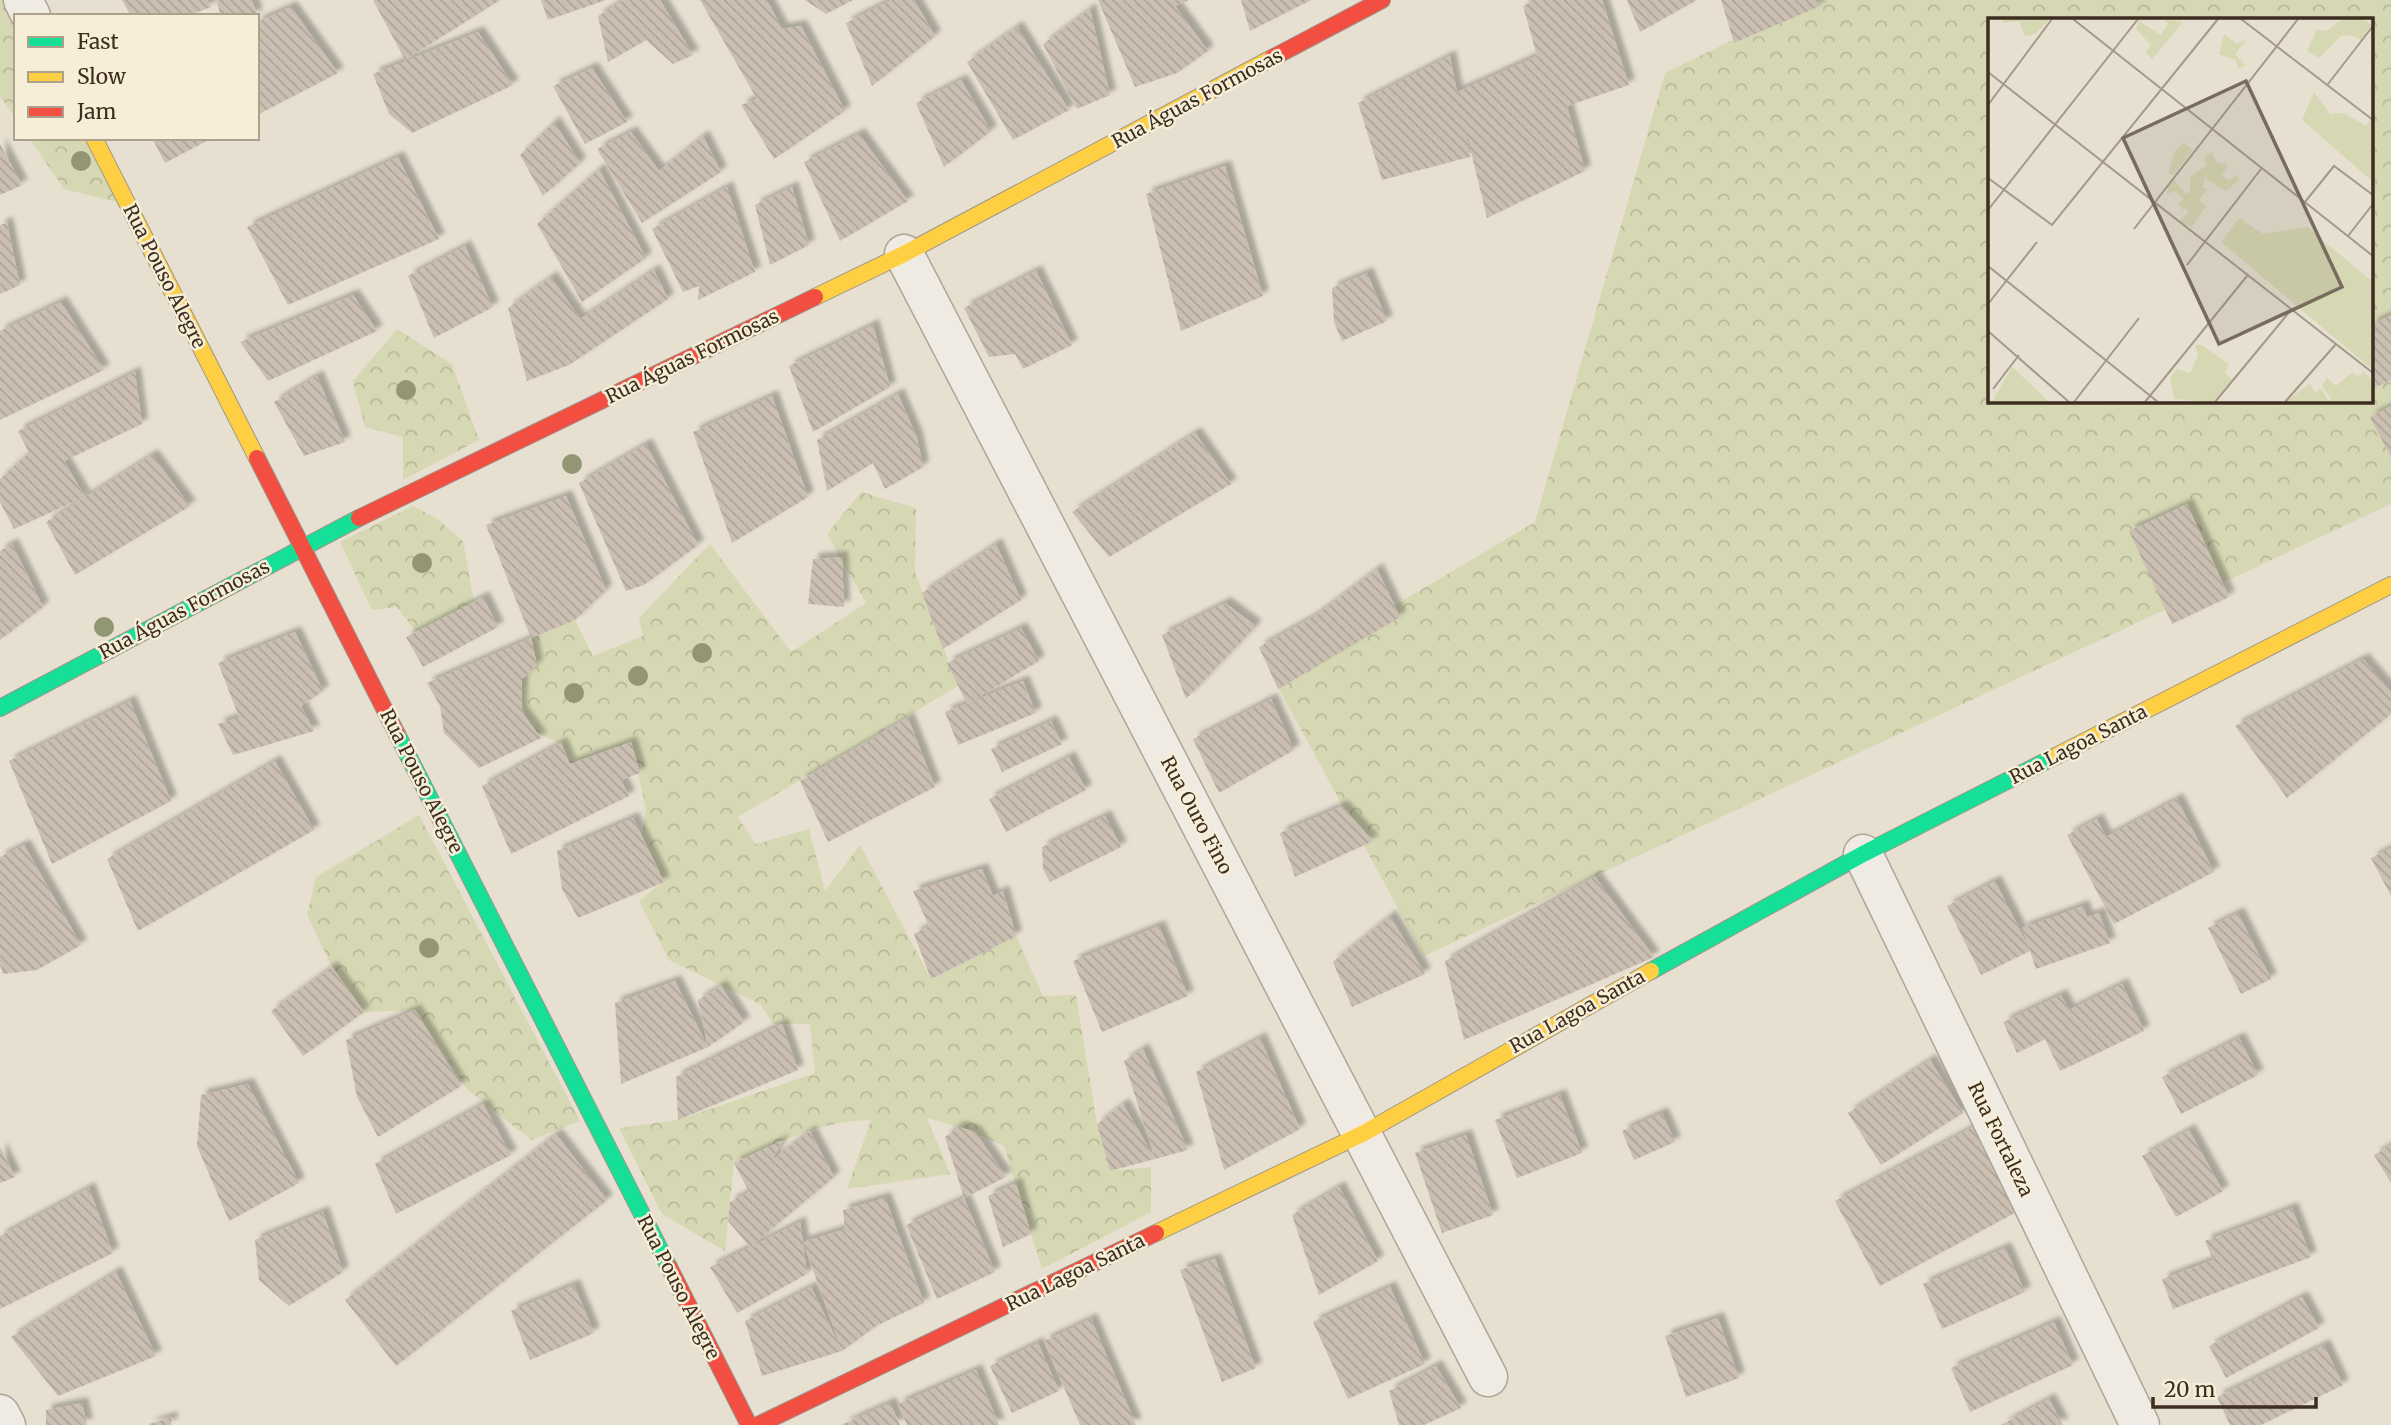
<svg xmlns="http://www.w3.org/2000/svg" width="2391" height="1425" font-family="Merriweather,serif">
  <style>
    .forest { fill: url(#forest-crowns); fill-rule: evenodd }
    .building { fill: url(#building-back-hatch); filter: url(#shadow) }
    .lines { fill: none; stroke-linecap: round; stroke-linejoin: round }
    .street-casing { stroke: #ada599; stroke-width: 41 }
    .fast-casing { stroke: #9c958a; stroke-width: 18 }
    .slow-casing { stroke: #9c958a; stroke-width: 18 }
    .jam-casing { stroke: #9c958a; stroke-width: 18 }
    .street { stroke: #efebe3; stroke-width: 38 }
    .fast { stroke: #16e098; stroke-width: 16 }
    .slow { stroke: #ffcf43; stroke-width: 16 }
    .jam { stroke: #f24e42; stroke-width: 16 }
    .tree { fill: #929673 }
    .labels { text-anchor: middle; dominant-baseline: central; stroke-width: 5; stroke-linejoin: round; paint-order: stroke }
    .street-label { font-size: 19px; fill: #3d2e20; stroke: #f7eed8 }
    .inset-road { fill: none; stroke: #a3998a; stroke-width: 2 }
    .view { fill: #786c5e; fill-opacity: 0.15; stroke: #786c5e; stroke-width: 3.5 }
    .inset-edge { fill: none; stroke: #3d2e20; stroke-width: 3.5 }
  </style>
  <defs>
    <pattern id="forest-crowns" width="20" height="18" patternUnits="userSpaceOnUse" patternTransform="scale(1.75)"><rect width="20" height="18" fill="#d6d7b3"/><path d="M2 6a3 3 0 1 1 6 0M12 15a3 3 0 1 1 6 0" fill="none" stroke="#b9b99a"/></pattern>
    <pattern id="building-back-hatch" width="6" height="6" patternUnits="userSpaceOnUse" patternTransform="scale(1.75)"><rect width="6" height="6" fill="#cbbfb2"/><path d="M-1 5l2 2M0 0l6 6M5-1l2 2" fill="none" stroke="#afa499"/></pattern>
    <filter id="shadow"><feDropShadow dx="6" dy="-6" stdDeviation="2" flood-color="#0004"/></filter>
  </defs>
  <rect width="100%" height="100%" fill="#e7e0d1"/>
  <path class="forest" d="M0 0H12L16 16V119L0 96Z
    M1814 0H2391V504L1424 956 1273 678 1535 522 1665 73ZM1990 19H2372V401H1990Z
    M29 138H84L117 202 64 189Z
    M397 329 452 364 479 440 403 480V437L365 427 353 381Z
    M861 492 916 508 915 572 958 686 738 817 756 844 809 829 825 891 860 845 931 979 1016 936 1043 996 1076 995 1097 1124 1110 1171 1151 1167V1212L1042 1269 1004 1146 969 1130 927 1118 950 1174 847 1189 871 1120C822 1120 777 1143 734 1163L725 1251 662 1214 619 1128 678 1120 815 1073 810 1024H773L760 1004 669 960 639 901 664 881 642 835 646 809 631 742 570 764 561 743C525 733 521 713 522 679L537 665 531 638 575 620 593 656 643 636 639 618 710 544 791 652 866 603 827 534Z
    M413 506 436 518 463 541 474 602 416 632 397 607 372 610 340 542Z
    M419 815 580 1121 531 1140 468 1090 415 1010 364 1012 332 967 307 915 316 877Z"/>
  <path class="building" d="M122 0H207L211 7 187 16H131Z
    M216 0H252L257 16H221Z
    M373 0H500L405 60Z
    M541 0H606L548 20Z
    M624 0H660L693 55 673 64 646 40 608 62 598 16Z
    M700 0H767L782 29 801 26 845 111 774 159 741 105 757 99Z
    M805 0H853L826 14Z
    M891 0H914L935 36 872 86 846 23Z
    M1098 0H1189L1175 6 1208 51 1177 73 1135 87Z
    M1241 0H1311L1250 31Z
    M1535 0H1602L1629 85 1567 106 1585 171 1487 218 1462 114 1470 157 1382 180 1358 103 1450 56 1457 92 1537 56 1523 6Z
    M1627 0H1697L1640 32Z
    M1721 0H1818L1820 6 1734 43Z
    M291 7 338 73 257 115V22Z
    M1090 9 1110 95 1077 109 1043 44Z
    M1017 27 1069 110 1013 140 967 62Z
    M478 32 513 85 412 133 389 114 373 74Z
    M592 68 627 122 585 144 553 86Z
    M961 80 991 131 944 167 916 103Z
    M554 122 580 163 543 196 520 155Z
    M631 132 659 171 703 136 721 172 642 223 597 149Z
    M859 134 908 201 840 241 804 162Z
    M152 138H212L165 163Z
    M0 144 22 185 0 195Z
    M398 157 439 239 288 305 247 227Z
    M1225 166 1263 296 1181 331 1146 194Z
    M599 169 646 258 582 302 537 224Z
    M727 187 755 272 698 300 699 286 683 292 652 229Z
    M792 187 809 245 770 265 755 205Z
    M7 223 20 285 0 294V225Z
    M465 246 493 307 434 338 408 276Z
    M654 270 668 299 569 365 527 381 508 308 551 277 580 319Z
    M1036 271 1072 345 1023 369 1015 354 989 357 964 308Z
    M1367 273 1387 321 1342 341 1334 322 1332 288Z
    M353 295 377 331 268 381 240 342Z
    M61 302 104 370 0 420V331Z
    M2391 315V380L2372 389V324Z
    M873 325 890 387 813 432 789 366Z
    M135 372 142 424 64 461 85 497 14 529 0 502V479L29 453 18 431Z
    M317 376 345 442 304 456 274 402Z
    M898 394 917 438 923 467 885 489 873 463 827 491 817 440Z
    M772 396 808 497 732 543 693 432Z
    M2391 406V457L2370 417Z
    M1195 433 1231 484 1109 557 1072 512Z
    M646 444 698 545 644 585 626 591 579 483Z
    M152 455 190 506 75 575 46 522Z
    M566 496 606 590 575 620 531 638 537 665 522 679 521 711 541 738 479 768 444 733 440 706 427 683 531 638 486 525Z
    M2187 504 2229 597 2172 624 2129 531Z
    M12 544 43 607 0 640V551Z
    M996 544 1021 600 943 649 922 593Z
    M842 557 844 607 808 604 813 559Z
    M1377 569 1400 617 1278 689 1259 647 1313 617Z
    M483 597 498 627 423 667 406 637Z
    M1225 603 1256 626 1186 699 1162 635Z
    M1021 628 1039 661 967 704 947 663Z
    M295 632 323 691 301 706 314 731 233 755 218 724 239 717 218 663Z
    M2363 659 2391 692V714L2287 798 2235 726Z
    M1023 681 1036 713 958 745 945 712Z
    M1271 699 1294 750 1219 793 1193 739Z
    M130 701 171 801 52 864 9 761Z
    M908 718 935 787 828 842 800 781Z
    M1051 721 1062 744 1002 772 991 749Z
    M631 742 640 773 621 780 629 796 511 854 482 786 561 743 570 764Z
    M1069 757 1086 790 1006 832 989 799Z
    M275 761 314 830 138 931 107 859Z
    M2177 799 2214 872 2114 924 2067 835 2097 819 2106 837Z
    M1342 806 1373 841 1295 877 1280 833Z
    M1105 816 1121 847 1050 882 1043 869 1042 847Z
    M633 818 664 882 578 918 562 889 557 851Z
    M24 845 81 945 37 970 3 974 0 965V857Z
    M2391 848V896L2371 858Z
    M982 869 993 896 1003 891 1016 936 931 979 914 934 929 926 913 891Z
    M1595 877 1654 957 1464 1040 1445 961Z
    M1995 881 2030 950 2022 928 2083 906 2087 917 2099 913 2110 943 2036 969 2030 951 1981 975 1947 906Z
    M2238 913 2271 979 2241 994 2208 928Z
    M1390 916 1425 974 1352 1007 1333 962Z
    M1159 926 1188 996 1102 1032 1073 961Z
    M332 967 364 1012 303 1056 271 1011Z
    M675 981 708 1047 621 1084 615 1003Z
    M2122 984 2144 1031 2060 1071 2045 1039 2017 1053 2003 1022 2061 995 2069 1010Z
    M721 986 744 1022 708 1047 698 1000Z
    M415 1010 461 1086 378 1137 357 1097 346 1040Z
    M782 1024 798 1070 678 1120 676 1077Z
    M1260 1038 1300 1129 1224 1170 1196 1072Z
    M2239 1038 2258 1075 2181 1114 2162 1077Z
    M1143 1049 1188 1150 1155 1159 1124 1061Z
    M1930 1060 1963 1113 1881 1165 1848 1113Z
    M248 1084 299 1183 229 1221 197 1146 201 1095Z
    M1560 1095 1582 1153 1517 1178 1495 1120Z
    M483 1104 511 1155 396 1214 375 1164Z
    M1123 1104 1155 1159 1110 1171 1097 1124Z
    M1662 1113 1675 1142 1634 1160 1622 1131Z
    M1975 1126 2020 1210 1880 1286 1835 1201Z
    M959 1127 975 1132 1006 1177 964 1198 945 1137Z
    M2189 1130 2223 1191 2176 1217 2142 1156Z
    M810 1131 834 1177 750 1247 800 1222 803 1242 845 1229 843 1210 885 1198 924 1303 876 1326 842 1351 803 1242 807 1274 737 1313 710 1267 750 1247 728 1221 730 1202 749 1192 734 1163 783 1140 772 1160Z
    M556 1134 607 1200 396 1366 345 1300Z
    M1466 1135 1493 1215 1442 1233 1415 1153Z
    M2391 1145V1183L2374 1155Z
    M0 1147 15 1177 0 1183Z
    M1016 1183 1031 1234 1003 1247 988 1196Z
    M1339 1187 1378 1261 1319 1295 1292 1215Z
    M89 1188 113 1253 0 1309V1236Z
    M964 1198 995 1272 937 1299 906 1225Z
    M2292 1208 2311 1257 2173 1309 2162 1279 2213 1260 2205 1241Z
    M323 1212 343 1272 289 1306 259 1280 255 1240Z
    M2005 1248 2025 1292 1942 1329 1923 1284Z
    M1215 1259 1256 1368 1222 1382 1180 1270Z
    M116 1272 156 1356 58 1396 11 1337Z
    M574 1285 594 1333 530 1360 511 1311Z
    M811 1287 842 1351 762 1376 745 1321Z
    M1390 1287 1425 1364 1348 1399 1313 1322Z
    M2302 1297 2319 1328 2226 1378 2209 1346Z
    M1718 1318 1739 1378 1686 1397 1665 1336Z
    M1091 1319 1136 1425H1080L1044 1341Z
    M2054 1322 2073 1365 1970 1412 1951 1368Z
    M1038 1343 1059 1391 1012 1413 990 1366Z
    M2324 1345 2343 1385 2261 1425H2230L2217 1397Z
    M1436 1366 1461 1408 1424 1425H1399L1389 1391Z
    M976 1370 999 1425H907L898 1404Z
    M2049 1399 2063 1425H2001Z
    M82 1403 87 1425H46V1410Z
    M890 1403 900 1425H841Z
    M172 1417 171 1425H149V1424Z"/>
  <g class="lines">
    <defs>
      <path id="street" d="M23 0 31 16
        M904 254 1488 1377
        M1863 854 2140 1425
        M0 1414 6 1425"/>
      <path id="fast" d="M0 708 359 518
        M397 734 669 1267
        M1651 971 1863 854 2056 756"/>
      <path id="slow" d="M94 138 257 458
        M815 297 904 254 1272 58
        M2056 756 2391 585
        M1156 1233 1364 1133 1651 971"/>
      <path id="jam" d="M1272 58 1382 0
        M257 458 397 734
        M359 518 815 297
        M669 1267 749 1425
        M758 1425 1156 1233"/>
    </defs>
    <use href="#street" class="street-casing"/>
    <use href="#fast" class="fast-casing"/>
    <use href="#slow" class="slow-casing"/>
    <use href="#jam" class="jam-casing"/>
    <use href="#street" class="street"/>
    <use href="#fast" class="fast"/>
    <use href="#slow" class="slow"/>
    <use href="#jam" class="jam"/>
  </g>
  <g class="tree">
    <circle cx="81" cy="161" r="10"/>
    <circle cx="406" cy="390" r="10"/>
    <circle cx="572" cy="464" r="10"/>
    <circle cx="422" cy="563" r="10"/>
    <circle cx="104" cy="627" r="10"/>
    <circle cx="702" cy="653" r="10"/>
    <circle cx="638" cy="676" r="10"/>
    <circle cx="574" cy="693" r="10"/>
    <circle cx="429" cy="948" r="10"/>
  </g>
  <g class="labels">
    <g class="street-label">
      <text transform="translate(1197 98) rotate(-28)">Rua Águas Formosas</text>
      <text transform="translate(165 276) rotate(63)">Rua Pouso Alegre</text>
      <text transform="translate(692 356) rotate(-26)">Rua Águas Formosas</text>
      <text transform="translate(184 609) rotate(-28)">Rua Águas Formosas</text>
      <text transform="translate(2078 744) rotate(-27)">Rua Lagoa Santa</text>
      <text transform="translate(422 781) rotate(63)">Rua Pouso Alegre</text>
      <text transform="translate(1197 815) rotate(62)">Rua Ouro Fino</text>
      <text transform="translate(1577 1011) rotate(-29)">Rua Lagoa Santa</text>
      <text transform="translate(2001 1139) rotate(64)">Rua Fortaleza</text>
      <text transform="translate(1075 1272) rotate(-26)">Rua Lagoa Santa</text>
      <text transform="translate(679 1287) rotate(63)">Rua Pouso Alegre</text>
    </g>
  </g>
  <g transform="translate(1988 18)">
    <rect width="385" height="385" fill="#e7e0d1"/>
    <path d="M13 1H58L60 3 47 16 37 18 31 3 15 5ZM176 1 195 4 164 41 158 34 163 27 148 11 151 3 173 17 180 6ZM354 1H375L384 7 373 22 363 17 353 18 331 40 319 33 329 11 338 13ZM236 16 248 25 259 22 247 36 258 48 250 50 247 42 231 36ZM326 74 342 96 356 95 378 108 382 102 385 104V164L314 102ZM195 125 205 132 185 158 181 155 186 135ZM224 134 229 144 240 146 234 158 241 162 250 157 251 162 238 173 217 160 215 170 220 171 211 182 218 188 204 209 191 204 200 195 199 189 195 192 190 184 196 182 187 173 179 176 180 169 186 162 198 176 202 174V159L219 147 216 139ZM251 200 275 216 319 209 385 264V352L233 224ZM212 326 241 346 237 354 244 362 225 384 186 381 182 359 189 351 202 355 210 337 207 328ZM24 349 50 373 60 384H4ZM364 354 370 359 376 354 383 361 385 384H298L322 365 327 375 332 370 341 383 343 380 334 368 339 360 348 368Z" fill="#d6d7b3"/>
    <path class="inset-road" d="M85 1 385 238M253 1 385 102M0 54 385 355M340 66 385 8M0 87 64 1M0 160 64 207 230 1M317 184 346 148 385 177M0 192 150 1M146 211 310 1M360 218 385 186M199 247 273 151M0 248 170 384M0 286 49 224M0 313 81 384M5 371 31 337M86 384 151 300M157 384 259 258M227 384 303 292M297 384 348 326"/>
    <path class="view" d="M258 63 354 269 231 326 135 120Z"/>
    <rect width="385" height="385" class="inset-edge"/>
  </g>
  <rect x="14" y="14" width="245" height="126" fill="#f7eed8" stroke="#ada18e" stroke-width="2"/>
  <rect x="28" y="37" width="35" height="10" fill="#16e098" stroke="#ada18e" stroke-width="2"/>
  <text x="77" y="49" font-size="21" fill="#3d2e20">Fast</text>
  <rect x="28" y="72" width="35" height="10" fill="#ffcf43" stroke="#ada18e" stroke-width="2"/>
  <text x="77" y="84" font-size="21" fill="#3d2e20">Slow</text>
  <rect x="28" y="107" width="35" height="10" fill="#f24e42" stroke="#ada18e" stroke-width="2"/>
  <text x="77" y="119" font-size="21" fill="#3d2e20">Jam</text>
  <path d="M2153 1397v10h163v-10" fill="none" stroke="#3d2e20" stroke-width="3.5"/>
  <text x="2164" y="1397" font-size="21" fill="#3d2e20" stroke="#f7eed8" stroke-width="5" paint-order="stroke">20 m</text>
</svg>
